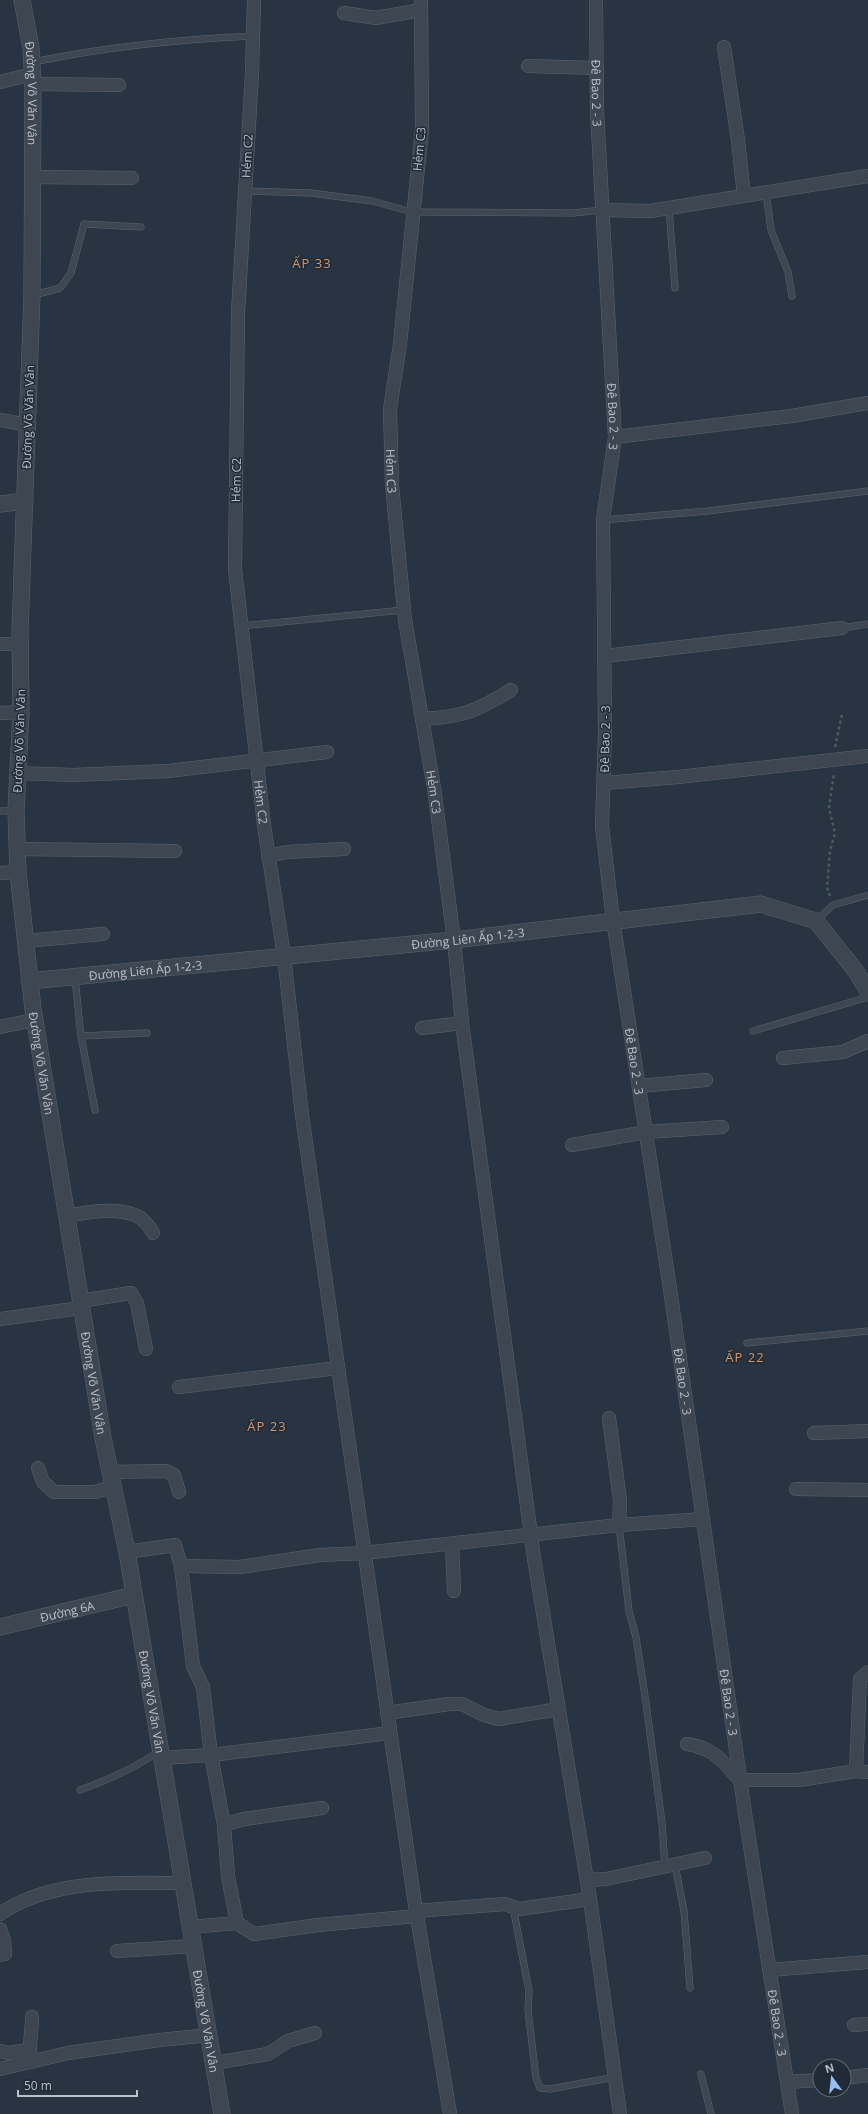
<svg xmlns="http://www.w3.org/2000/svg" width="868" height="2114" font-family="'Open Sans',sans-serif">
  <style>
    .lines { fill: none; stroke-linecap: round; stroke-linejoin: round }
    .service-casing { stroke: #5b646f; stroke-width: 7 }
    .minor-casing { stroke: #5b646f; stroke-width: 14 }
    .tertiary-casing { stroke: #5b646f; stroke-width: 17 }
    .path { stroke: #495d5f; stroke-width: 2.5; stroke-dasharray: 3 3; stroke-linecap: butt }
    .service { stroke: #3d4651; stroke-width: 6 }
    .minor { stroke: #3d4651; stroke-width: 13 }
    .tertiary { stroke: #3d4651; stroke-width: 16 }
    .labels { text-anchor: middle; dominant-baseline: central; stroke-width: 3; stroke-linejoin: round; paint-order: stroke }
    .street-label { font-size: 12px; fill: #bac1cb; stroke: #212b37 }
    .neighbourhood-label { font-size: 13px; letter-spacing: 1px; fill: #d1976f; stroke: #212b37 }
  </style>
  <rect width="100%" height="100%" fill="#293442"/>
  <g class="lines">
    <defs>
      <path id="service" d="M33 62C106 47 180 39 254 36
        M245 191 311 193 372 201 412 212 573 213 603 210
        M766 193 771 230 788 272 792 296
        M669 208 675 288
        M34 295 60 288 71 273 84 224 141 227
        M603 520 708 511 868 491
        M241 626 404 610
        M842 628 868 624
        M0 811H16
        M816 921 833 905 868 895
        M75 978 81 1036 95 1110
        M753 1031 868 997
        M81 1036 147 1033
        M747 1343 868 1331
        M619 1525 629 1611 636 1637 646 1703 662 1823 665 1867
        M80 1790C108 1780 134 1769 159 1751
        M675 1865 684 1911 690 1988
        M513 1907 529 1991 528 2010 536 2078 540 2088 550 2089 615 2077
        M701 2074 711 2114"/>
      <g id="minor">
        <path id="s1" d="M254 0 252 73 238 313 235 569 264 825 284 956 302 1115 414 1898 450 2114"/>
        <path id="s2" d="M421 0 422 129 400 344 390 409 392 485 405 620 434 788 454 940 462 1023 534 1558 590 1899 620 2114"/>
        <path id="s3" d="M596 0 597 112 615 437 603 520 605 732 602 826 613 920 669 1282 746 1820 792 2114"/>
        <path d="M344 13 376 18 421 10"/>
        <path d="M724 47 738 140 744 196"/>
        <path d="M528 66 597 68"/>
        <path d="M0 82 33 74"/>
        <path d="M33 84 119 85"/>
        <path d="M32 177 132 178"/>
        <path d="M603 210 650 211 868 176"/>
        <path d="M0 420 28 425"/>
        <path d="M615 437 792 416 868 403"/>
        <path d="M0 644H20"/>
        <path d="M605 656 842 628"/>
        <path d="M0 713 21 712"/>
        <path d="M422 719C463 717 477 711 511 690"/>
        <path d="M17 773 73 775 168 771 327 752"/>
        <path d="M604 783 678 777 868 756"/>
        <path d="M18 849 175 851"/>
        <path d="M268 856 287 852 344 849"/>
        <path d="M0 873 18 872"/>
        <path d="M25 941 103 934"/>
        <path d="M0 1027 34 1020"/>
        <path d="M422 1028 462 1023"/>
        <path d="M783 1058 843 1052 868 1041"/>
        <path d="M639 1086 706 1080"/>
        <path d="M572 1145 646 1132 722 1127"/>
        <path d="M66 1216C88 1212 114 1207 135 1215 143 1218 149 1226 153 1233"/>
        <path d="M80 1301 131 1293 137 1303 146 1349"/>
        <path d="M0 1319 81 1308"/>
        <path d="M179 1387 338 1368"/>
        <path d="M609 1418 620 1500 619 1525"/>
        <path d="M814 1433 868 1431"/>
        <path d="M38 1468 43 1482 54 1492H95L112 1487"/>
        <path d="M109 1472 166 1471 174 1475 179 1492"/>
        <path d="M796 1489 868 1490"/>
        <path d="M452 1544 454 1591"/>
        <path d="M127 1552 175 1545 181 1566 240 1567 320 1555 364 1553 619 1525 703 1519"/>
        <path d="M387 1713 449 1704H462L484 1715 498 1719 559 1709"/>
        <path d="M687 1744C714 1748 722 1761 740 1780H799L856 1771 868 1772"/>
        <path d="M161 1758 211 1755 203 1687 193 1666 181 1566"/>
        <path d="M856 1771 860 1679 868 1672"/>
        <path d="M224 1825 244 1819 322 1808"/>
        <path d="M587 1880 606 1879 705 1858"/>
        <path d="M416 1911 505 1904 519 1909 590 1899"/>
        <path d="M0 1914C52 1878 122 1883 182 1883"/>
        <path d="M237 1923 228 1876 224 1825 211 1755 390 1733"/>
        <path d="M190 1927 237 1923 254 1934 318 1925 417 1916"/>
        <path d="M0 1929 4 1940 5 1954 0 1955"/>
        <path d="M117 1951 193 1946"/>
        <path d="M769 1970 868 1962"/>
        <path d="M854 2025 868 2024"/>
        <path d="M0 2051 9 2053 29 2050"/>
        <path d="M31 2062C28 2047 32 2032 32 2017"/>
        <path d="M214 2063 268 2054 288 2041 315 2033"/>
        <path d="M0 2069 68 2053 160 2040 209 2035"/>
        <path d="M844 2078 868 2075"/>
        <path d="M787 2082 820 2080"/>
      </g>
      <g id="tertiary">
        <path id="s4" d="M22 0 31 48 33 84 32 295 20 630 21 712 16 811 18 872 33 1009 103 1438 127 1552 222 2114"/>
        <path d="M0 504 25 501"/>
        <path id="s5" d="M29 981 454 940 761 904 816 921 855 970 868 991"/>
        <path id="s6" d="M0 1627 134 1595"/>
      </g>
    </defs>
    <use href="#service" class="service-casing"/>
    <use href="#minor" class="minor-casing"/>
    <use href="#tertiary" class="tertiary-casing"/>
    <path class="path" d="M835 747 842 714
      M830 896 827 888 830 851 835 833 829 808 834 773"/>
    <use href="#service" class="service"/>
    <use href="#minor" class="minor"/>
    <use href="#tertiary" class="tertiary"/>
  </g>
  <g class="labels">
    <g class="street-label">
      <text stroke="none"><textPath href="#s4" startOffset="94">Đường Võ Văn Vân</textPath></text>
      <text stroke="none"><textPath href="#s3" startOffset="93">Đê Bao 2 - 3</textPath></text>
      <text transform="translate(419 149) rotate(-84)">Hẻm C3</text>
      <text transform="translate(247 156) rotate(-87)">Hẻm C2</text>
      <text stroke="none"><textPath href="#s3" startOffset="417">Đê Bao 2 - 3</textPath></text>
      <text transform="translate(28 417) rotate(-88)">Đường Võ Văn Vân</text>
      <text stroke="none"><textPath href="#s2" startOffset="473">Hẻm C3</textPath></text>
      <text transform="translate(236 480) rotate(-89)">Hẻm C2</text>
      <text transform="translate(605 739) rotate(-89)">Đê Bao 2 - 3</text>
      <text transform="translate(19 741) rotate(-88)">Đường Võ Văn Vân</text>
      <text stroke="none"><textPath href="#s2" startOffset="797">Hẻm C3</textPath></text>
      <text stroke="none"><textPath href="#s1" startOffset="804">Hẻm C2</textPath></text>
      <text stroke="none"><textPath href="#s5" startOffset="441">Đường Liên Ấp 1-2-3</textPath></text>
      <text stroke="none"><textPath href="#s5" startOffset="117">Đường Liên Ấp 1-2-3</textPath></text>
      <text stroke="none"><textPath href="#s3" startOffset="1065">Đê Bao 2 - 3</textPath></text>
      <text stroke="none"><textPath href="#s4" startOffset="1066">Đường Võ Văn Vân</textPath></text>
      <text stroke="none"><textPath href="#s3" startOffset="1389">Đê Bao 2 - 3</textPath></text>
      <text stroke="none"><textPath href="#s4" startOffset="1390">Đường Võ Văn Vân</textPath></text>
      <text stroke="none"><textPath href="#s6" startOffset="69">Đường 6A</textPath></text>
      <text stroke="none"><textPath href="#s4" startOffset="1714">Đường Võ Văn Vân</textPath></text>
      <text stroke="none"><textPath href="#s3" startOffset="1713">Đê Bao 2 - 3</textPath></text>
      <text stroke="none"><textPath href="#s4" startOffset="2038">Đường Võ Văn Vân</textPath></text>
      <text stroke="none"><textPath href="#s3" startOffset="2037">Đê Bao 2 - 3</textPath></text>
    </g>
    <g class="neighbourhood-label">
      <text x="312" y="263">ẤP 33</text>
      <text x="745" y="1357">ẤP 22</text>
      <text x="267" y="1426">ẤP 23</text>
    </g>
  </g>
  <g transform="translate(832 2078) rotate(345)"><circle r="19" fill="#212b37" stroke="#5e6772"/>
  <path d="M0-3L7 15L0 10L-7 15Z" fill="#97bef3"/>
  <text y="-6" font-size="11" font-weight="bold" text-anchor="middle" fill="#bac1cb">N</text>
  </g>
  <path d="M18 2090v6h119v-6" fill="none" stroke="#bac1cb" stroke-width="2"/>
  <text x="24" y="2090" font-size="12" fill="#bac1cb" stroke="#212b37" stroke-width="3" paint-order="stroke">50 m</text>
</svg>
